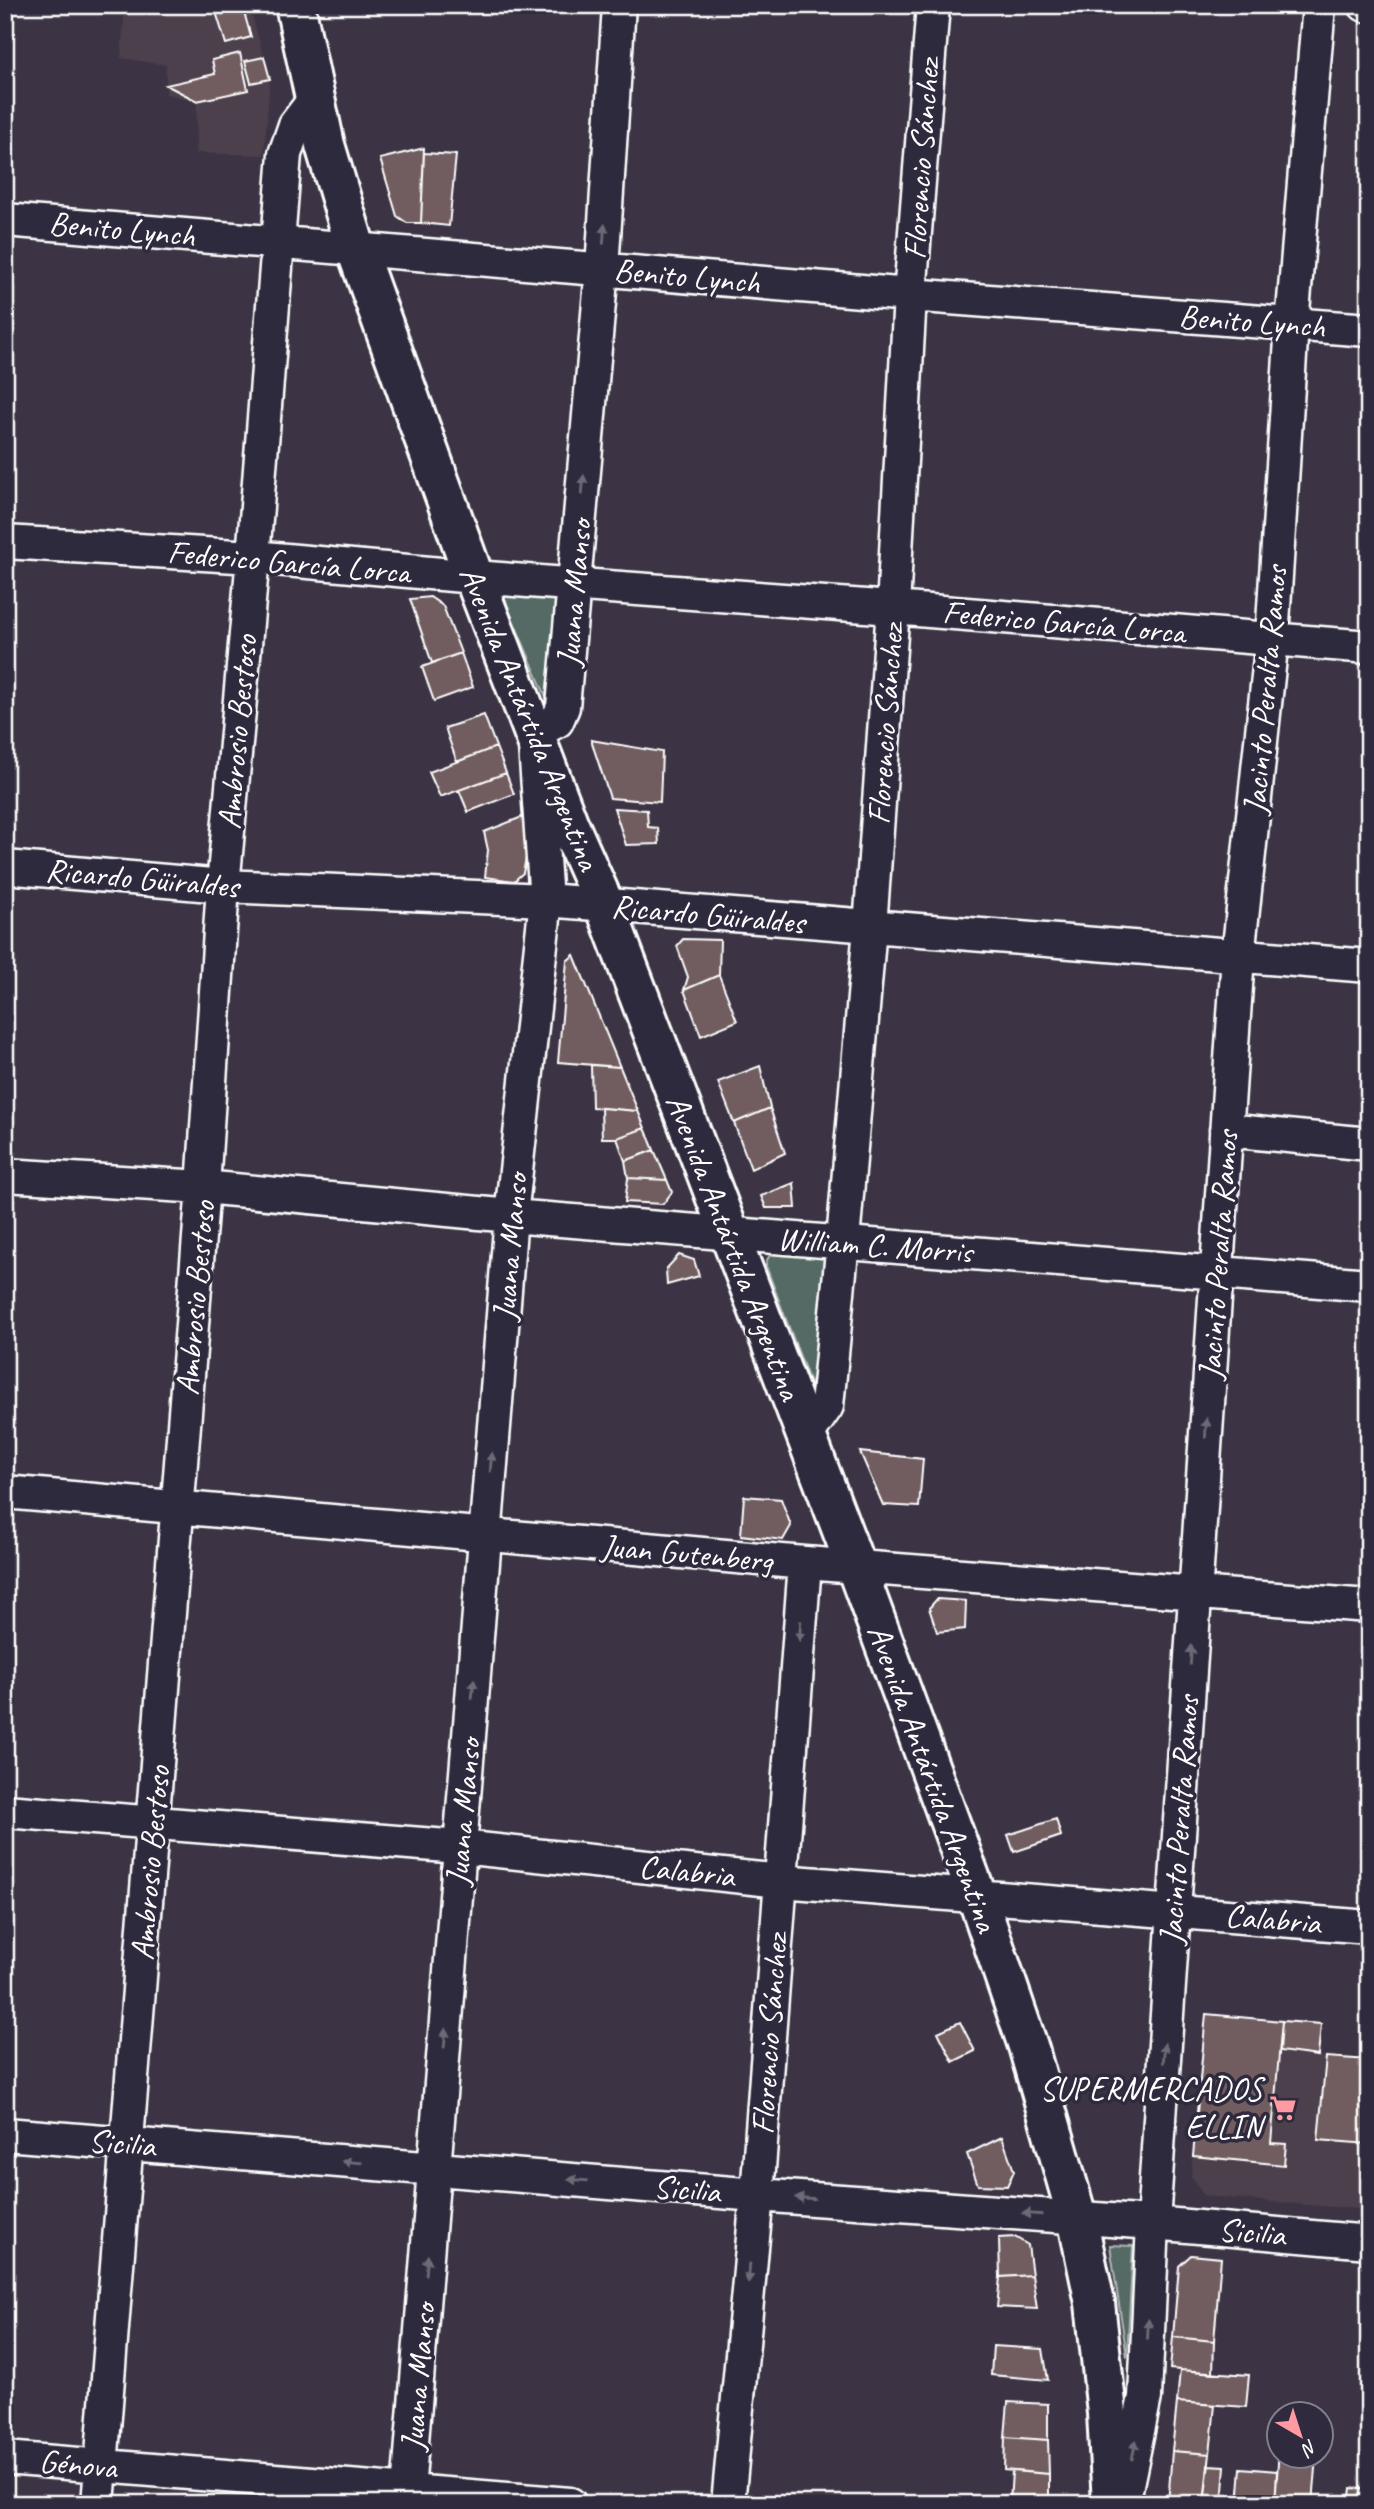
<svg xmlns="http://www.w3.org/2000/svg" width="1374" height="2509" font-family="Caveat,sans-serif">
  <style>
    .built { fill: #4c404c }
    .green { fill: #566b65; stroke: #aab5b2; stroke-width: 2 }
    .building { fill: #715d5e; stroke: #fff; stroke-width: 2 }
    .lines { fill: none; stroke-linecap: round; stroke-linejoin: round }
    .minor-casing { stroke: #fff; stroke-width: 37 }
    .major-casing { stroke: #fff; stroke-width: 44 }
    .minor { stroke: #2f2a3d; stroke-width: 32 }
    .major { stroke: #2f2a3d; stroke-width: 38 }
    .oneway { fill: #6d6a77 }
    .labels { text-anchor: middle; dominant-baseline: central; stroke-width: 7; stroke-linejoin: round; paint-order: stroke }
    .street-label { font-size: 33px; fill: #fff; stroke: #2f2a3d }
    .poi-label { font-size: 33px; fill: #fff; stroke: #2f2a3d; text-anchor: end }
  </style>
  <rect width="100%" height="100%" fill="#3c3444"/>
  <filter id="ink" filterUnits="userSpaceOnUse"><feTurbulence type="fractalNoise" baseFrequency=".0143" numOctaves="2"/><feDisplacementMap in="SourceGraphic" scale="14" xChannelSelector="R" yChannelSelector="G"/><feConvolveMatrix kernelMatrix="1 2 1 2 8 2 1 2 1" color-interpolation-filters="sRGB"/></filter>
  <g filter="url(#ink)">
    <path class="built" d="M125 5H249L270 79 264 155 196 153 197 101 166 94V65L121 58Z
      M1206 2014 1321 2024 1318 2056 1369 2060V2210L1204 2196 1191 2176Z"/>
    <path class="green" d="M502 594 557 598 546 697Z
      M779 1251 824 1257 827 1263 815 1396 766 1266C766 1258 771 1253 779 1251Z
      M1110 2245 1133 2246 1127 2357Z"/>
    <path class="building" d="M238 5H242L251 37 226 44 216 12Z
      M240 53 248 90 197 101 166 85 215 74 212 60Z
      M264 57 270 79 251 83 245 61Z
      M424 148 421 223H407L397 216 380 159Z
      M424 153 456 155 449 226 421 223Z
      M430 597 443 606 461 653 432 663 410 599Z
      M461 653 473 687 434 701 422 667Z
      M484 715 496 747 457 762 445 728Z
      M591 740 662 752 660 802 610 798Z
      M496 747 506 773 440 797 429 772Z
      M506 773 514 794 468 812 459 790Z
      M614 808 647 810 648 827 658 828 659 844 626 845Z
      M522 817 530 838 523 873 514 881 485 877 488 850 484 832Z
      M683 939 720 940 719 975 684 990 688 977 677 946Z
      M574 955 620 1067 558 1062 567 961Z
      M719 975 737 1021 701 1036 684 990Z
      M591 1065 620 1067 638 1111 592 1107Z
      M760 1066 770 1108 734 1123 718 1082Z
      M601 1108 638 1111 645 1128 617 1138H602Z
      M770 1108 785 1153 751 1169 734 1123Z
      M645 1128 654 1150 625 1161 617 1138Z
      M654 1150 667 1180 628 1178 625 1161Z
      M628 1178 667 1180 672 1192 663 1204 625 1202Z
      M794 1183 796 1208H766L761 1196Z
      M679 1255 694 1260 699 1276 667 1285 666 1269Z
      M860 1452 923 1459 919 1507 883 1505Z
      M744 1496 781 1499 791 1526 783 1540 741 1535Z
      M937 1599 966 1601 965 1629 937 1632 929 1608Z
      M1056 1819 1061 1836 1014 1852 1008 1835Z
      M1206 2014 1282 2021 1271 2143 1286 2144 1284 2165 1193 2156Z
      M1282 2021 1321 2024 1318 2056 1280 2051Z
      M960 2022 975 2051 953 2062 938 2032Z
      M1326 2057 1369 2060V2144L1318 2140Z
      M1002 2137 1014 2171 1007 2186 978 2185 967 2154Z
      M1015 2237 1028 2245 1032 2275 1000 2277 999 2238Z
      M1191 2255 1221 2258 1214 2341 1173 2337 1179 2266Z
      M1032 2275 1037 2309 997 2307 1000 2277Z
      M1173 2337 1214 2341 1213 2373 1170 2369Z
      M993 2346 1043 2349 1048 2380 991 2375Z
      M1180 2370 1249 2375 1246 2407 1177 2402Z
      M1008 2402 1048 2404V2440L1005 2437Z
      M1177 2402 1215 2405 1210 2454 1172 2451Z
      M1005 2437 1048 2440 1049 2474 1004 2470Z
      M1279 2449 1280 2456H1317L1313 2504H1275Z
      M1172 2451 1210 2454 1204 2504H1168Z
      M1208 2465 1225 2466 1222 2504H1204Z
      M1241 2468 1277 2471 1275 2504H1238Z
      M1012 2471 1049 2474V2502L1046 2504H1010Z
      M1351 2488 1369 2490V2504H1349Z"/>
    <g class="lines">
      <defs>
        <path id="minor" d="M1365 5 1369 6
          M5 220 910 295 1369 330
          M5 542 253 557 474 577 893 608 1369 647
          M5 867 223 886 546 900 1369 966
          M1226 1130 1369 1144
          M5 1175 203 1187 511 1216 1369 1285
          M806 1436 827 1406 843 1241 870 927 893 608 910 295 933 5
          M5 1492 805 1563 1369 1606
          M5 1811 460 1847 781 1881 1369 1927
          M5 2134 757 2195 1153 2223 1369 2242
          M5 2458 570 2504
          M98 2504 203 1187 223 886 253 557 285 154 295 125 314 100
          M407 2504 511 1216 546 900 534 733 557 721 563 707 602 269 619 5
          M728 2504 757 2195 805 1563
          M1123 2504 1145 2397 1153 2223 1238 956 1272 639 1292 324 1319 5"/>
        <path id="major" d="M295 5 325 145 356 249 474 577 569 825 605 906 856 1567 977 1896 1028 2046 1077 2217 1095 2303 1107 2413 1112 2504"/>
      </defs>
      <use href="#minor" class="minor-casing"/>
      <use href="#major" class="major-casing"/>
      <use href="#minor" class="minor"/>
      <use href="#major" class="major"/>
    </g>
    <defs><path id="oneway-solid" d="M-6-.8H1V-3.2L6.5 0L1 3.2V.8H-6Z" transform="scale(1.75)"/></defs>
    <g class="oneway">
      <use href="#oneway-solid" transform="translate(604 234) rotate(-86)"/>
      <use href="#oneway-solid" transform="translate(583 485) rotate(-85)"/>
      <use href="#oneway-solid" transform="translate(1206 1428) rotate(-86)"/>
      <use href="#oneway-solid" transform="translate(491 1462) rotate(-85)"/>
      <use href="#oneway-solid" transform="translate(800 1631) rotate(94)"/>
      <use href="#oneway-solid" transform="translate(1191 1655) rotate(-86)"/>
      <use href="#oneway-solid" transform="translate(473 1689) rotate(-85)"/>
      <use href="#oneway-solid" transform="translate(445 2038) rotate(-85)"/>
      <use href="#oneway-solid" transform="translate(1164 2053) rotate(-86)"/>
      <use href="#oneway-solid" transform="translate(352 2162) rotate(-175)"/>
      <use href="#oneway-solid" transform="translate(578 2180) rotate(-175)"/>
      <use href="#oneway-solid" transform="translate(805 2198) rotate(-176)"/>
      <use href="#oneway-solid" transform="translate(1032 2214) rotate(-176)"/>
      <use href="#oneway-solid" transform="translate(427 2265) rotate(-85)"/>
      <use href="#oneway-solid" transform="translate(749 2273) rotate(95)"/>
      <use href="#oneway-solid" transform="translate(1148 2329) rotate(-87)"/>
      <use href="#oneway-solid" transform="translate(1134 2450) rotate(-78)"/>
    </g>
  </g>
  <defs>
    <symbol id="supermarket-bare" viewBox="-9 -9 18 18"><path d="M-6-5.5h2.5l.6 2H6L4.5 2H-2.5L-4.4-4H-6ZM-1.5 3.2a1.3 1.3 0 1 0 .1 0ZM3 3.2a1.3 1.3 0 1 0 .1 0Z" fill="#ff9aa2" stroke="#2f2a3d" stroke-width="2.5" paint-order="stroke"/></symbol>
  </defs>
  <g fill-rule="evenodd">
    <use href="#supermarket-bare" x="1264" y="2089" width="38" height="38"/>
  </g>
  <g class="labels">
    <g class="street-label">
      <text transform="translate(921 159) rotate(-86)">Florencio Sánchez</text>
      <text transform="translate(122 229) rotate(5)">Benito Lynch</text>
      <text transform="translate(687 276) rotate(5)">Benito Lynch</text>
      <text transform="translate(1252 321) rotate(4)">Benito Lynch</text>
      <text transform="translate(289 562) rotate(5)">Federico García Lorca</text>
      <text transform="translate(574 593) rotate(-85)">Juana Manso</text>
      <text transform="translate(1064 622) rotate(5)">Federico García Lorca</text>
      <text transform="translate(1265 690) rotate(-85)">Jacinto Peralta Ramos</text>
      <text transform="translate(530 718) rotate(68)">Avenida Antártida Argentina</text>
      <text transform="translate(885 724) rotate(-86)">Florencio Sánchez</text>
      <text transform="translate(237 732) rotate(-85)">Ambrosio Bestoso</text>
      <text transform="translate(142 878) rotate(5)">Ricardo Güiraldes</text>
      <text transform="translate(708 914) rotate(5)">Ricardo Güiraldes</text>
      <text transform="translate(875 1245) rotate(4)">William C. Morris</text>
      <text transform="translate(510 1247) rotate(-85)">Juana Manso</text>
      <text transform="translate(734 1247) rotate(69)">Avenida Antártida Argentina</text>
      <text transform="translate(1218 1255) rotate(-86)">Jacinto Peralta Ramos</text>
      <text transform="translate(195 1298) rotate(-85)">Ambrosio Bestoso</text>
      <text transform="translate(687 1553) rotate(5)">Juan Gutenberg</text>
      <text transform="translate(933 1778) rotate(70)">Avenida Antártida Argentina</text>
      <text transform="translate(463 1812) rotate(-85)">Juana Manso</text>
      <text transform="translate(1179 1820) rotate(-86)">Jacinto Peralta Ramos</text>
      <text transform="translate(150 1863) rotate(-85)">Ambrosio Bestoso</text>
      <text transform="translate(687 1871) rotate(6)">Calabria</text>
      <text transform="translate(1273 1919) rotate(5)">Calabria</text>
      <text transform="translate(769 2034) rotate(-86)">Florencio Sánchez</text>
      <text transform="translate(122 2143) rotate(5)">Sicilia</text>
      <text transform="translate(687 2189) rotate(5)">Sicilia</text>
      <text transform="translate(1252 2232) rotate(5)">Sicilia</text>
      <text transform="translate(418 2377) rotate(-85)">Juana Manso</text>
      <text transform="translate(78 2464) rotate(5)">Génova</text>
    </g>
    <g class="poi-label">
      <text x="1262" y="2089">SUPERMERCADOS<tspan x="1262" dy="38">ELLIN</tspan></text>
    </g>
  </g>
  <rect width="1374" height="2509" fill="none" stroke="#2f2a3d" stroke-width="28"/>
  <rect x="14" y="14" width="1346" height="2481" fill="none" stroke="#fff" stroke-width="2.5" filter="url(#ink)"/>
  <g transform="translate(1300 2435) rotate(141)"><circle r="33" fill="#2f2a3d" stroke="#827f8b" stroke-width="2"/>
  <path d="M0-5L12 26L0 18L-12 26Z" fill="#ff9aa2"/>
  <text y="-10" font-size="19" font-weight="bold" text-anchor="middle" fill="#ffffff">N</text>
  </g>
</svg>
